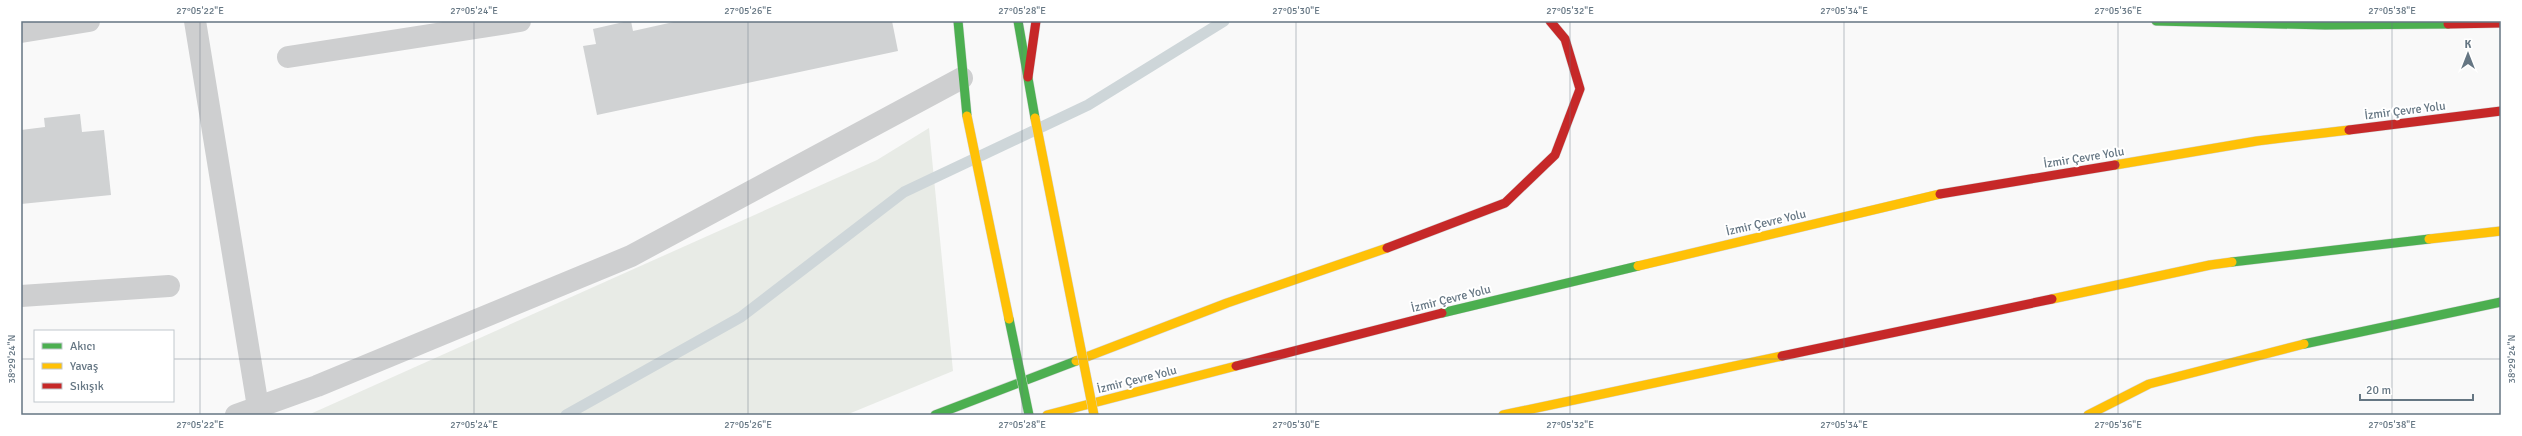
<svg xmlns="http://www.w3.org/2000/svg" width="2522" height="436" font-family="Signika,sans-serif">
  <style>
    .green { fill: #e8ebe6 }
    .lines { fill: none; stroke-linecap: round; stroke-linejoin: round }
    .stream { stroke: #ced6d9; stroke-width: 11 }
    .building { fill: #d0d2d3 }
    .fast-casing { stroke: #d5d6d7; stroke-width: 10 }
    .slow-casing { stroke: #d5d6d7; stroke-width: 10 }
    .jam-casing { stroke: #d5d6d7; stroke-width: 10 }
    .lane { stroke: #cecfd0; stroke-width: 22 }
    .street { stroke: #cecfd0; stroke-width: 22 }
    .fast { stroke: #4caf50; stroke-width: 9 }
    .slow { stroke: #ffc107; stroke-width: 9 }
    .jam { stroke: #c62828; stroke-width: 9 }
    .fast-bridge-casing { stroke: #d5d6d7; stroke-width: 10; stroke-linecap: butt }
    .slow-bridge-casing { stroke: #d5d6d7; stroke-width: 10; stroke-linecap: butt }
    .fast-bridge { stroke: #4caf50; stroke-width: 9 }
    .slow-bridge { stroke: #ffc107; stroke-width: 9 }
    .ticks { fill: none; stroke: #657683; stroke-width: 1; stroke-opacity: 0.45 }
    .labels { text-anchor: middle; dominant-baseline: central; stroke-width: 4; stroke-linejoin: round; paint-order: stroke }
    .street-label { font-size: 12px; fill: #657683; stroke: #fff }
    .neatline { fill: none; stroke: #657683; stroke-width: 1.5 }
    .ticks-label { font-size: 10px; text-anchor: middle; fill: #657683 }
  </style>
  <rect width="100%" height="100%" fill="#f9f9f9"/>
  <path class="green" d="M929 128 953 371 846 415H308L877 160Z"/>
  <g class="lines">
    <path class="stream" d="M566 415 741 317 904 192 1088 105 1224 21"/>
  </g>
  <path class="building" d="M628 21H631L633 31 678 21H892L898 51 597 115 583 46 596 44 593 29Z
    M80 114 82 132 104 130 111 195 21 204V130L45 127 44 118Z"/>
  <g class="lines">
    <defs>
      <path id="fast" d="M958 21 967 116
        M1018 21 1035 118
        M2156 21 2325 25 2448 24
        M2232 262 2429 239
        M1442 313 1638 266
        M2304 344 2501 302
        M935 415 1076 361"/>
      <path id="slow" d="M2115 165 2257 141 2349 130
        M2429 239 2501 231
        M1638 266 1940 194
        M2052 299 2210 265 2232 262
        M1076 361 1227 303 1387 248
        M1047 415 1236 366
        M1503 415 1782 356
        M2088 415 2149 384 2304 344"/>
      <path id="jam" d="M2448 24 2501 23
        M1028 77 1036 21
        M2349 130 2501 111
        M1940 194 2115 165
        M1387 248 1505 203 1555 155 1580 89 1565 39 1550 21
        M1782 356 2052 299
        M1236 366 1442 313"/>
    </defs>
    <use href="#fast" class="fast-casing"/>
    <use href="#slow" class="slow-casing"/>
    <use href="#jam" class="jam-casing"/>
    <path class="lane" d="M288 57 520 21"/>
    <path class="street" d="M195 21 258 407
      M21 32 89 21
      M21 296 169 286
      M236 415 317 386 631 256 962 78"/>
    <use href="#fast" class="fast"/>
    <use href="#slow" class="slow"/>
    <use href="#jam" class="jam"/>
    <defs>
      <path id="fast-bridge" d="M1009 319 1029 415"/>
      <path id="slow-bridge" d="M967 116 1009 319
        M1035 118 1094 415"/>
    </defs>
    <use href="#fast-bridge" class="fast-bridge-casing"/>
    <use href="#slow-bridge" class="slow-bridge-casing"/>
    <use href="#fast-bridge" class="fast-bridge"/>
    <use href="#slow-bridge" class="slow-bridge"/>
  </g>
  <path class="ticks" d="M200 21V415M474 21V415M748 21V415M1022 21V415M1296 21V415M1570 21V415M1844 21V415M2118 21V415M2392 21V415M21 359H35M173 359H2501"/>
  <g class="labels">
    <g class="street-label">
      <text transform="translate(2405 111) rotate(-7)">İzmir Çevre Yolu</text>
      <text transform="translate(2084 158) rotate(-9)">İzmir Çevre Yolu</text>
      <text transform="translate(1766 223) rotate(-13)">İzmir Çevre Yolu</text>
      <text transform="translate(1451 299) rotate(-14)">İzmir Çevre Yolu</text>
      <text transform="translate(1137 380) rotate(-14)">İzmir Çevre Yolu</text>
    </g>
  </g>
  <rect width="2522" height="436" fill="none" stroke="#ffffff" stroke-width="44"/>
  <rect x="34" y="330" width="140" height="72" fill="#ffffff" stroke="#c1c8cd"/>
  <rect x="42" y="343" width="20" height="6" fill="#4caf50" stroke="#c1c8cd"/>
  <text x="70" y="350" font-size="12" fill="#657683">Akıcı</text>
  <rect x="42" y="363" width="20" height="6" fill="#ffc107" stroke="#c1c8cd"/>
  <text x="70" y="370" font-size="12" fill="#657683">Yavaş</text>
  <rect x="42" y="383" width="20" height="6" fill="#c62828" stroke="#c1c8cd"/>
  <text x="70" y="390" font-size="12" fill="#657683">Sıkışık</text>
  <g transform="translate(2468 54)" stroke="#ffffff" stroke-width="3" paint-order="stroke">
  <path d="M0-3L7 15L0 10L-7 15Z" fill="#657683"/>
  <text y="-6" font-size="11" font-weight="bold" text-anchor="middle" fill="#657683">K</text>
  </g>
  <path d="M2360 394v6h113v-6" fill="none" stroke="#657683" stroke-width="2"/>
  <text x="2366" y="394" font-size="12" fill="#657683" stroke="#ffffff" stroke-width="3" paint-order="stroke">20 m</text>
  <rect x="22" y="22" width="2478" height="392" class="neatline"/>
  <g class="ticks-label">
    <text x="200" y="14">27°05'22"E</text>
    <text x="474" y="14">27°05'24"E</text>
    <text x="748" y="14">27°05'26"E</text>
    <text x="1022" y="14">27°05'28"E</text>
    <text x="1296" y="14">27°05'30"E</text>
    <text x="1570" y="14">27°05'32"E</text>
    <text x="1844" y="14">27°05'34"E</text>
    <text x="2118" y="14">27°05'36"E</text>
    <text x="2392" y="14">27°05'38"E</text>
    <text transform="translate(11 359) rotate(-90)" y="4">38°29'24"N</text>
    <text transform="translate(2511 359) rotate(-90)" y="4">38°29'24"N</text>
    <text x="200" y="428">27°05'22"E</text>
    <text x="474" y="428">27°05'24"E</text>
    <text x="748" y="428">27°05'26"E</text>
    <text x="1022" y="428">27°05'28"E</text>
    <text x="1296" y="428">27°05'30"E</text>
    <text x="1570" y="428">27°05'32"E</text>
    <text x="1844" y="428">27°05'34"E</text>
    <text x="2118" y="428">27°05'36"E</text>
    <text x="2392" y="428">27°05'38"E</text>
  </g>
</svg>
